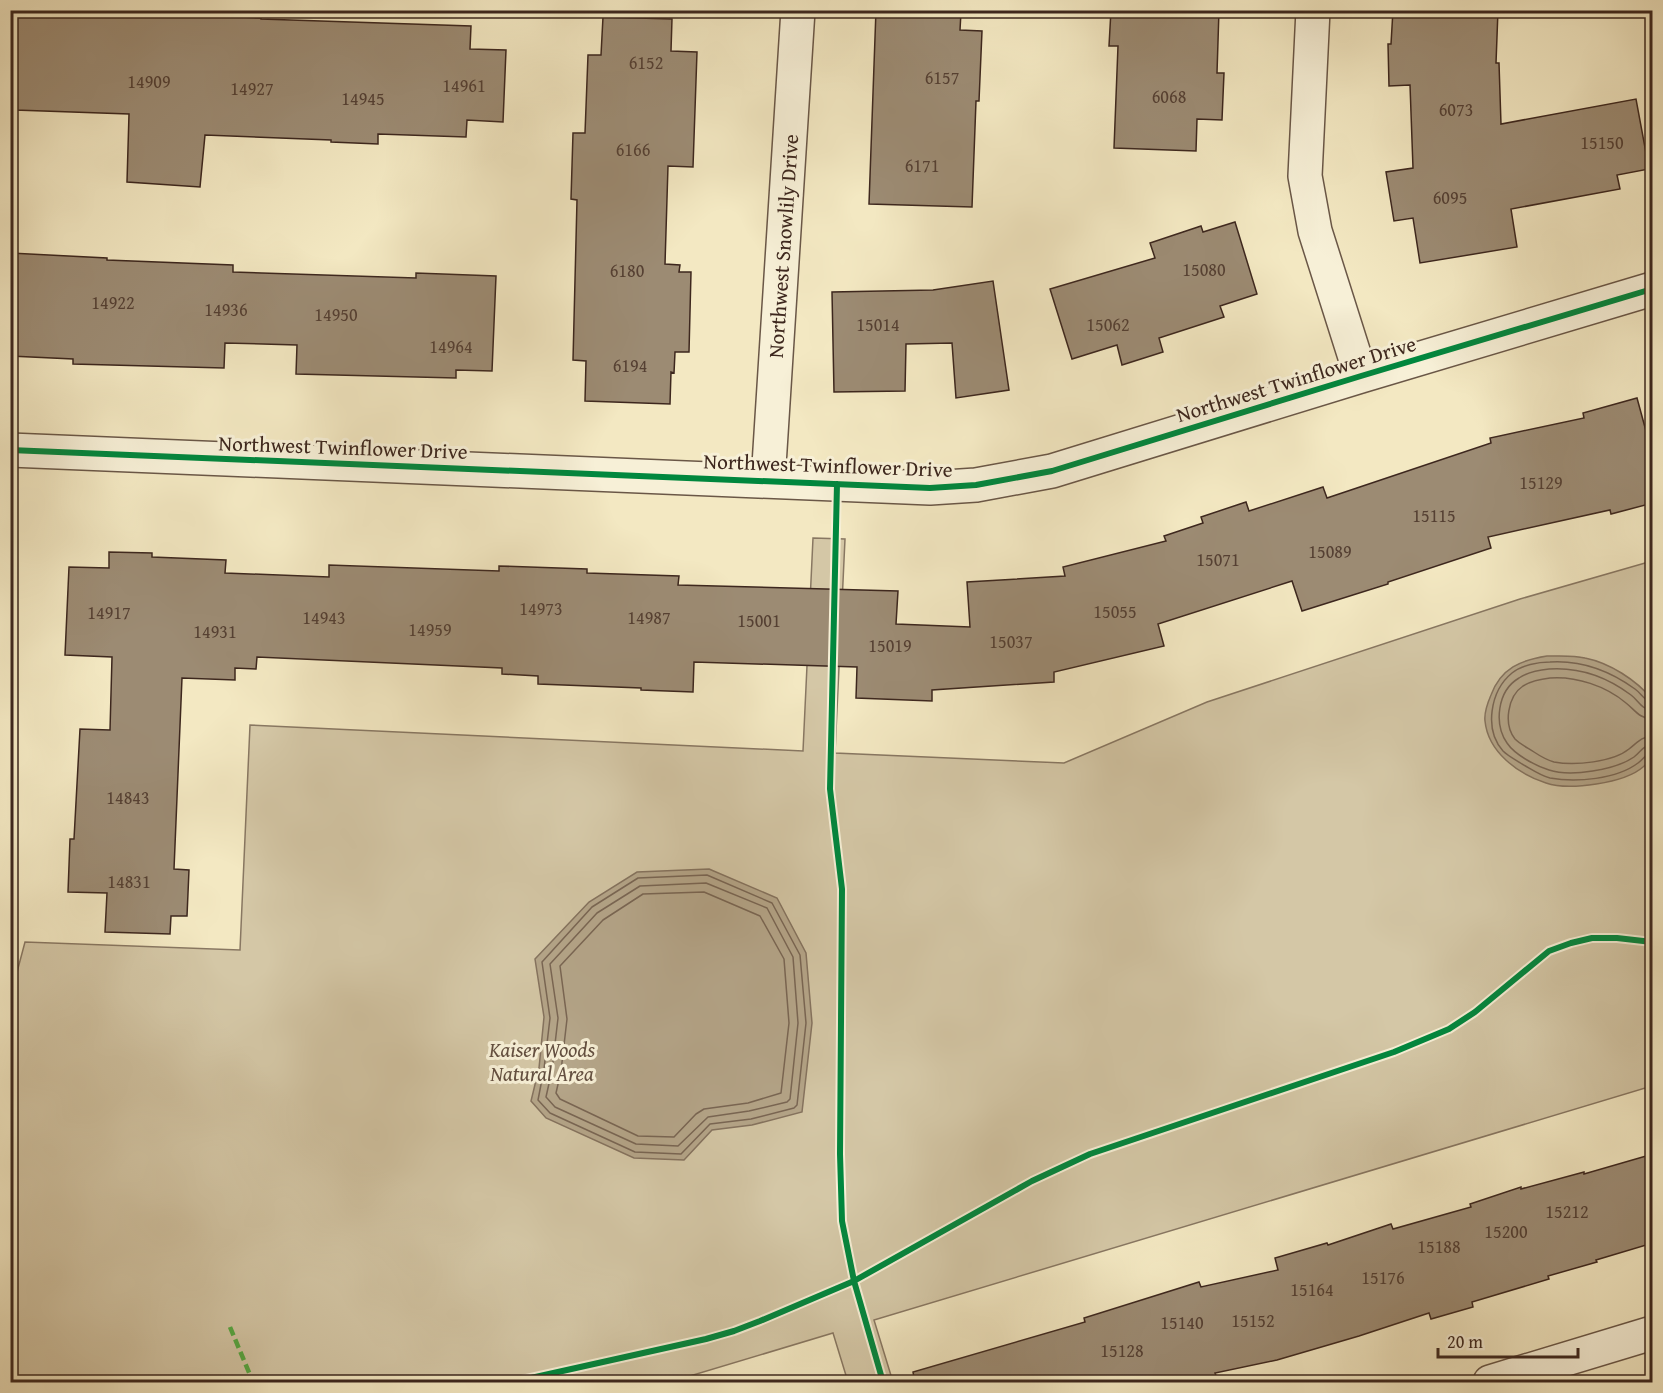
<svg xmlns="http://www.w3.org/2000/svg" width="1663" height="1393" font-family="'Gentium Book Plus',serif">
  <style>
    .green { fill: #d4c7a6; stroke: #887762; stroke-width: 1.5 }
    .water { fill: #b5a68a; stroke: #85735f; stroke-width: 1.5 }
    .lines { fill: none; stroke-linecap: round; stroke-linejoin: round }
    .shore { stroke: #796654; stroke-width: 1.5 }
    .building { fill: #9c8b73; stroke: #3d271e; stroke-width: 1.5 }
    .minor-casing { stroke: #6a5747; stroke-width: 36 }
    .minor { stroke: #f7f0d7; stroke-width: 33 }
    .quiet { stroke: #55aa43; stroke-width: 4.5; stroke-dasharray: 9 4.5; stroke-linecap: butt }
    .cycleway-casing { stroke: #f7f0d7; stroke-width: 10 }
    .cycleway { stroke: #00873e; stroke-width: 6 }
    .labels { text-anchor: middle; dominant-baseline: central; stroke-width: 6; stroke-linejoin: round; paint-order: stroke }
    .number-label { font-size: 18px; fill: #554033 }
    .street-label { font-size: 21px; fill: #3d271e; stroke: #f7f0d7 }
    .park-label { font-size: 21px; font-style: italic; fill: #634f40; stroke: #f7f0d7 }
  </style>
  <rect width="100%" height="100%" fill="#f3e8c2"/>
  <filter id="stains"><feTurbulence type="fractalNoise" baseFrequency=".00333" numOctaves="4"/><feColorMatrix values="0 0 0 0 .2 0 0 0 0 .09 0 0 0 0 .02 0 0 0 .5 -.17"/></filter>
  <radialGradient id="worn" r=".72"><stop offset=".6" stop-color="#630" stop-opacity="0"/><stop offset="1" stop-color="#630" stop-opacity=".3"/></radialGradient>
  <path class="green" d="M813 538 845 539 835 753 1064 763 1207 702 1520 599 1652 561V1086L874 1320 893 1382H848L833 1333 670 1382H11L10 985 16 976 25 942 240 950 250 725 803 751Z"/>
  <path class="water" d="M1547 656C1560 656 1573 655 1585 658 1610 663 1636 680 1652 699V756C1650 760 1647 764 1643 767 1625 783 1569 791 1546 783 1518 774 1488 752 1485 721 1484 713 1488 702 1491 695 1501 668 1521 660 1547 656Z
    M709 869 777 898 806 953 812 1023 802 1112 752 1125 712 1130 684 1160 634 1158 546 1118 531 1101 539 1068 544 1017 535 959 589 902 637 872Z"/>
  <g class="lines">
    <path class="shore" d="M1652 702C1644 701 1642 694 1635 689 1610 671 1581 660 1550 662 1538 662 1522 665 1512 673 1490 691 1484 730 1503 751 1508 756 1516 760 1522 764 1531 769 1541 776 1550 778 1576 783 1617 779 1638 763 1644 759 1645 754 1652 753
      M1652 710C1641 709 1639 701 1631 695 1607 677 1579 667 1549 669 1539 670 1528 672 1519 678 1497 691 1494 724 1507 743 1515 755 1536 766 1549 770 1571 777 1615 770 1634 757 1641 752 1642 746 1652 745
      M1652 719C1639 718 1636 711 1626 703 1606 686 1576 676 1550 678 1541 679 1531 681 1523 686 1508 696 1503 724 1515 739 1520 744 1528 748 1534 752 1540 756 1547 760 1554 762 1575 766 1613 762 1629 749 1638 742 1641 737 1652 736
      M707 875 772 903 800 955 806 1023 797 1105 794 1108 751 1119 710 1124 681 1154 635 1152 550 1113 538 1100 544 1069 550 1018 542 962 592 907 638 878Z
      M706 883 767 908 793 957 798 1023 790 1099 787 1102 749 1111 708 1117 678 1146 636 1144 555 1107 546 1097 552 1070 558 1018 550 964 597 913 640 886Z
      M704 892 760 916 784 959 789 1023 781 1093 748 1103 704 1109 696 1114 674 1137 638 1136 560 1099 556 1093 561 1071 567 1019 560 966 603 920 643 894Z"/>
  </g>
  <path class="building" d="M10 10H89L261 18V19L471 26 470 49 506 50 503 122 467 120 466 137 378 134V144L331 142V140L205 135 200 187 127 182 129 114 15 110 16 103H10Z
    M876 10 961 12 960 30 982 31 979 101H976L972 207 869 204Z
    M1111 10H1219L1217 73H1224L1222 120 1197 119 1196 151 1114 148 1118 46H1109Z
    M1393 10H1498L1496 63H1499L1501 124 1636 99 1649 169 1617 175 1620 189 1511 209 1517 247 1420 263 1413 218 1394 221 1386 172 1413 168 1410 85 1389 86 1388 44H1391Z
    M603 17 672 19 671 51 697 52 693 167 668 166 665 264 680 265 679 272H691L689 352H675L674 373 671 372 670 404 585 401 586 361 573 360 577 200 571 199 573 133H585L588 55H601Z
    M1235 222 1257 294 1220 306 1224 317 1159 338 1163 352 1122 365 1117 345 1072 359 1050 289 1155 258 1150 243 1201 226 1203 232Z
    M10 253 107 258V260L233 265V272L416 278V273L496 276 492 371 456 370V378L296 374 297 345 225 343 224 368 73 364V359L10 356Z
    M993 281 1009 390 956 398 952 343 906 344 905 391 834 392 832 292 933 290Z
    M1637 398 1646 431 1653 429V503L1611 514 1610 510 1488 537 1491 548 1388 582V584L1302 611 1292 581 1158 624 1164 646 1054 672V682L932 690V701L856 698 857 667 694 662 693 692 641 690V688L538 684V676L502 674V668L257 657 256 669 235 668V680L182 678 174 869 189 870 187 916H171L170 934 105 932 107 893 68 892 70 839H74L80 729 110 730 112 657 65 655 69 567 109 568V552L152 553V557L226 560 225 573 329 577V565L499 571V566L587 569V573L679 576 678 585 898 591 896 624 970 627 967 582 1065 576 1063 567 1166 541 1164 536 1203 523 1201 517 1246 502 1249 511 1323 487 1327 498 1491 443 1490 438 1584 418 1583 413Z
    M1653 1154V1243L1596 1260 1597 1262 1548 1276 1549 1279 1472 1302 1473 1307 1431 1319 1429 1313 1359 1336 1277 1360 1215 1373 1219 1383H915L913 1372 1085 1322 1084 1318 1199 1282 1201 1287 1278 1270 1275 1258 1327 1243 1328 1245 1391 1224 1393 1229 1471 1207 1470 1204 1521 1187V1189L1584 1172V1174Z"/>
  <g class="lines">
    <defs>
      <path id="minor" d="M1313 10 1305 176 1315 231 1361 376
        M10 450 930 488 976 485 1052 471 1361 376 1652 289
        M768 481 798 10
        M1490 1382 1652 1333"/>
    </defs>
    <use href="#minor" class="minor-casing"/>
    <use href="#minor" class="minor"/>
    <path class="quiet" d="M230 1327 253 1382"/>
    <defs>
      <path id="cycleway" d="M10 450 930 488 976 485 1052 471 1361 376 1652 289
        M837 484 830 789 842 889 840 1154 842 1221 854 1281 883 1382
        M513 1382 706 1339 734 1331 760 1321 854 1281 1032 1181 1090 1154 1394 1052 1449 1029 1475 1012 1549 951 1571 943 1592 938H1617L1652 942"/>
    </defs>
    <use href="#cycleway" class="cycleway-casing"/>
    <use href="#cycleway" class="cycleway"/>
  </g>
  <g class="labels">
    <g class="number-label">
      <text x="646" y="62">6152</text>
      <text x="942" y="77">6157</text>
      <text x="149" y="81">14909</text>
      <text x="464" y="85">14961</text>
      <text x="252" y="88">14927</text>
      <text x="1169" y="96">6068</text>
      <text x="363" y="98">14945</text>
      <text x="1456" y="109">6073</text>
      <text x="1602" y="142">15150</text>
      <text x="633" y="149">6166</text>
      <text x="922" y="165">6171</text>
      <text x="1450" y="197">6095</text>
      <text x="1204" y="269">15080</text>
      <text x="627" y="270">6180</text>
      <text x="113" y="302">14922</text>
      <text x="226" y="309">14936</text>
      <text x="336" y="314">14950</text>
      <text x="878" y="324">15014</text>
      <text x="1108" y="324">15062</text>
      <text x="451" y="346">14964</text>
      <text x="630" y="365">6194</text>
      <text x="1541" y="482">15129</text>
      <text x="1434" y="515">15115</text>
      <text x="1330" y="551">15089</text>
      <text x="1218" y="559">15071</text>
      <text x="541" y="608">14973</text>
      <text x="1115" y="611">15055</text>
      <text x="109" y="612">14917</text>
      <text x="324" y="617">14943</text>
      <text x="649" y="617">14987</text>
      <text x="759" y="620">15001</text>
      <text x="430" y="629">14959</text>
      <text x="215" y="631">14931</text>
      <text x="1011" y="641">15037</text>
      <text x="890" y="645">15019</text>
      <text x="128" y="797">14843</text>
      <text x="129" y="881">14831</text>
      <text x="1567" y="1211">15212</text>
      <text x="1506" y="1231">15200</text>
      <text x="1439" y="1246">15188</text>
      <text x="1383" y="1277">15176</text>
      <text x="1312" y="1289">15164</text>
      <text x="1253" y="1320">15152</text>
      <text x="1182" y="1322">15140</text>
      <text x="1122" y="1350">15128</text>
    </g>
    <g class="street-label">
      <text transform="translate(783 246) rotate(-86)">Northwest Snowlily Drive</text>
      <text transform="translate(1296 379) rotate(-17)">Northwest Twinflower Drive</text>
      <text transform="translate(343 447) rotate(2)">Northwest Twinflower Drive</text>
      <text transform="translate(828 465) rotate(2)">Northwest Twinflower Drive</text>
    </g>
    <g class="park-label">
      <text x="542" y="1049">Kaiser Woods<tspan x="542" dy="24">Natural Area</tspan></text>
    </g>
  </g>
  <rect width="1663" height="1393" fill="none" stroke="#f3e8c2" stroke-width="36"/>
  <rect x="12" y="12" width="1639" height="1369" fill="none" stroke="#3d271e" stroke-width="3"/>
  <rect x="18" y="18" width="1627" height="1357" fill="none" stroke="#3d271e" stroke-width="1.5"/>
  <path d="M1438 1348v9h140v-9" fill="none" stroke="#3d271e" stroke-width="3"/>
  <text x="1447" y="1348" font-size="18" fill="#3d271e" stroke="#f7f0d7" stroke-width="4.5" paint-order="stroke">20 m</text>
  <rect width="100%" height="100%" filter="url(#stains)"/>
  <rect width="100%" height="100%" fill="url(#worn)"/>
</svg>
